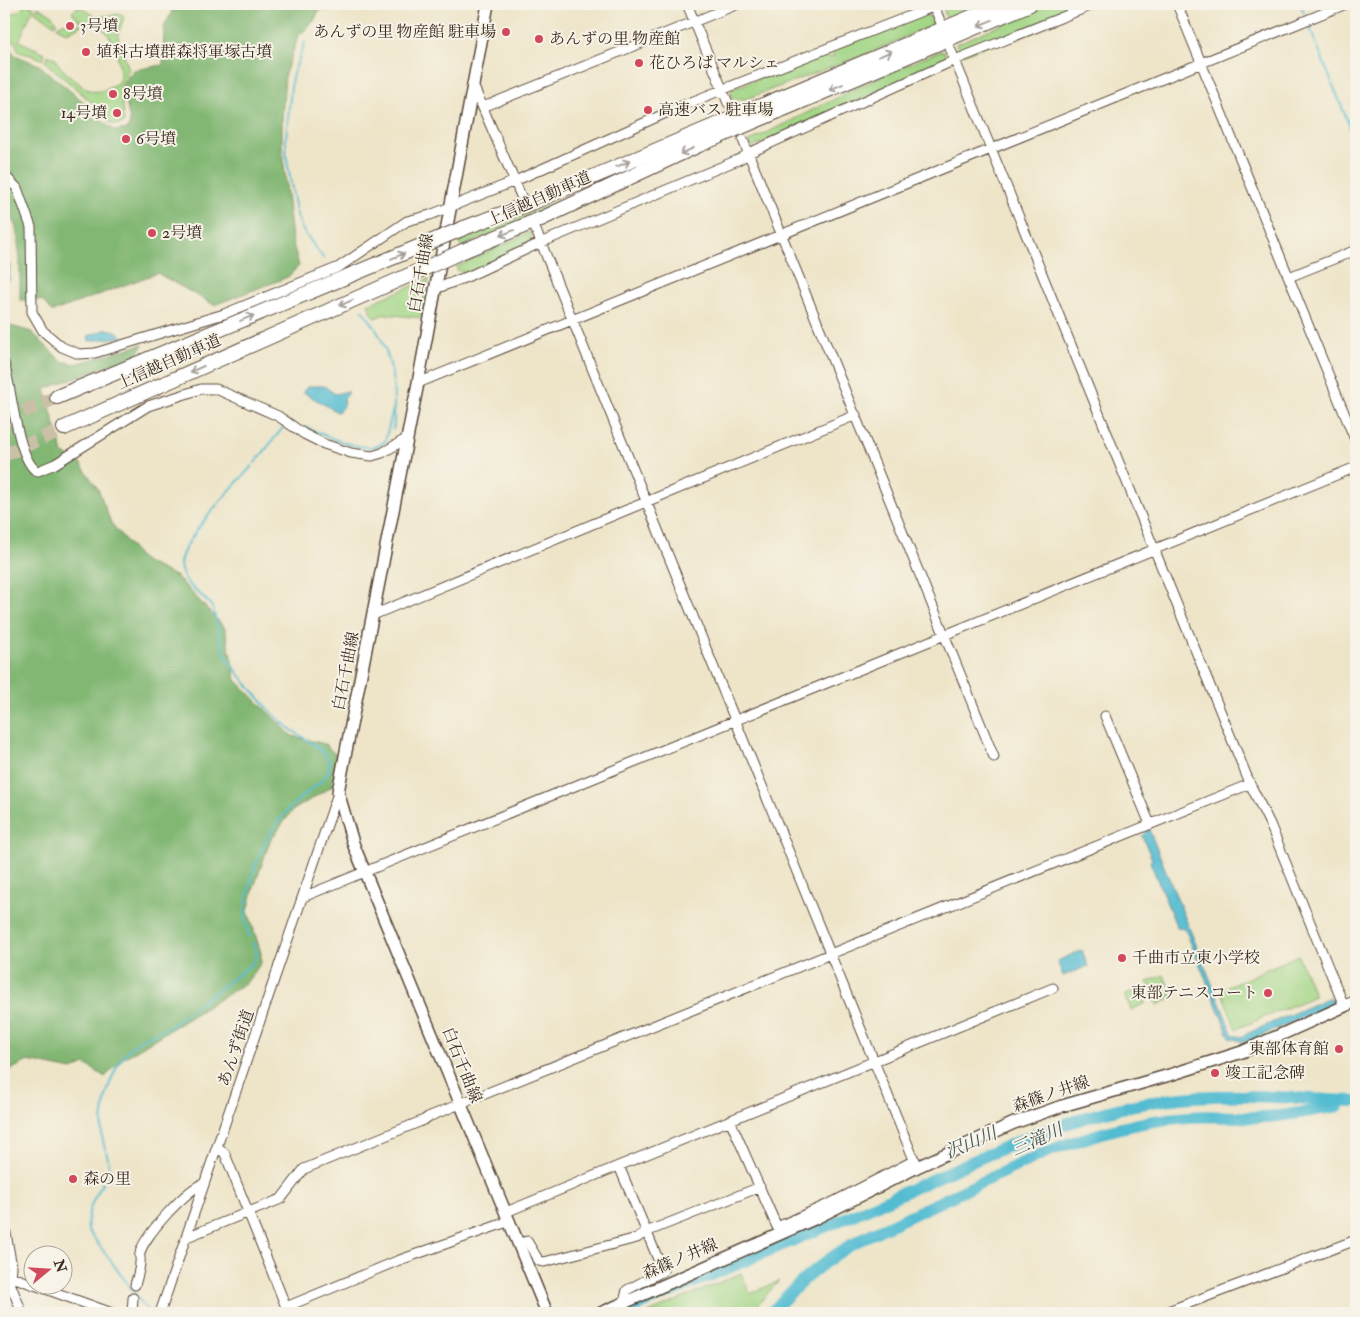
<svg xmlns="http://www.w3.org/2000/svg" width="1360" height="1317" font-family="'IM FELL Double Pica','Noto Serif JP',serif">
  <style>
    .green { fill: #a3d686; stroke: #6f8052 }
    .forest { fill: #82b773; stroke: #5e7048 }
    .water { fill: #53bcd1; stroke: #477378 }
    .lines { fill: none; stroke-linecap: round; stroke-linejoin: round }
    .stream { stroke: #53bcd1; stroke-width: 2 }
    .river { stroke: #53bcd1; stroke-width: 12 }
    .minor-tunnel { stroke: #cac0a7; stroke-width: 9; stroke-dasharray: 9 4.5; stroke-linecap: butt }
    .highway-tunnel { stroke: #cac0a7; stroke-width: 14; stroke-dasharray: 14 7; stroke-linecap: butt }
    .minor-casing { stroke: #564638; stroke-width: 11 }
    .major-casing { stroke: #564638; stroke-width: 14 }
    .highway-casing { stroke: #564638; stroke-width: 16 }
    .minor { stroke: #fff; stroke-width: 9 }
    .major { stroke: #fff; stroke-width: 11 }
    .highway { stroke: #fff; stroke-width: 14 }
    .highway-bridge-casing { stroke: #564638; stroke-width: 16; stroke-linecap: butt }
    .highway-bridge { stroke: #fff; stroke-width: 14 }
    .oneway { stroke: #a79f9a }
    .poi-dot { fill: #d1495b; stroke: #f7f3e8; stroke-width: 2 }
    .labels { text-anchor: middle; dominant-baseline: central; stroke-width: 4; stroke-linejoin: round; paint-order: stroke }
    .poi-label { font-size: 16px; fill: #3b2a1e; stroke: #f7f3e8; text-anchor: start }
    .street-label { font-size: 16px; fill: #3b2a1e; stroke: #f7f3e8 }
    .water-label { font-size: 18px; font-style: italic; fill: #425654; stroke: #f7f3e8 }
  </style>
  <rect width="100%" height="100%" fill="#f7f3e8"/>
  <filter id="ink" filterUnits="userSpaceOnUse"><feTurbulence type="fractalNoise" baseFrequency=".02" numOctaves="2"/><feDisplacementMap in="SourceGraphic" scale="10" xChannelSelector="R" yChannelSelector="G"/><feConvolveMatrix kernelMatrix="1 2 1 2 8 2 1 2 1" color-interpolation-filters="sRGB"/></filter>
  <filter id="wash" filterUnits="userSpaceOnUse"><feTurbulence type="fractalNoise" baseFrequency=".0096" numOctaves="4" result="noise"/><feDisplacementMap in="SourceGraphic" scale="20" xChannelSelector="R" yChannelSelector="G"/><feGaussianBlur stdDeviation="1.12" result="paint"/><feColorMatrix in="noise" values="0 0 0 0 0 0 0 0 0 0 0 0 0 0 0 0 0 1.4 0 .05"/><feComposite in="paint" operator="in"/></filter>
  <g filter="url(#wash)">
    <rect width="100%" height="100%" fill="#eee5c9"/>
    <path class="green" d="M26 4 34 7 19 41 45 53 43 60 34 56 19 52 15 42 10 39 6 32 4 31V16L18 12Z
      M320 4H407C393 9 378 15 364 5V9L319 10Z
      M948 4H982L948 18 945 16 944 11Z
      M1049 4H1088L965 54 960 52 956 44Z
      M37 7 50 13 57 23 55 25 34 11Z
      M81 7 96 17 122 14 124 17 118 34 119 42 129 69 121 87 124 123 115 125 110 123 96 106 45 62 48 55 55 58C59 67 66 73 73 78 78 83 85 89 92 91 99 93 116 87 119 80 123 72 115 47 111 39 100 19 91 29 80 21 77 18 74 14 72 12L76 8Z
      M924 15 930 17 933 22 932 25 874 51 746 99H732L731 94 732 89 826 52 830 58 834 56 831 50Z
      M71 21 82 25 67 33 57 27 60 24Z
      M940 51H945L946 58 943 63 753 147 748 142 883 75Z
      M547 206 548 209 461 247 459 242Z
      M530 232 532 237 526 246 467 273 458 271 456 267Z
      M429 279 421 318 385 314 374 318 368 304Z
      M1298 955 1315 996 1236 1029 1221 990Z
      M1164 975 1173 998 1157 1005 1147 982Z
      M1140 989 1146 1003 1131 1010 1125 995Z
      M741 1273 750 1294 779 1281 750 1313H648Z"/>
    <path class="forest" d="M169 4H320L319 10 314 21 298 37 285 74 282 118V147L292 240 299 266 288 277 214 305 157 273 52 312 42 300H20V259L16 227 4 204V185L13 174 4 168V41L15 55 39 65 91 108 102 121 115 131 128 129 130 121 123 88 128 77 134 70 163 65 164 27 172 12Z
      M11 326 32 332 61 361 76 364 143 344 138 354 45 389 63 454 78 460 98 489 111 523 142 560 177 577 225 628 236 680 292 736 325 744 339 758 332 786 292 811 270 841 254 887 248 911 261 953V963L246 983 122 1059 105 1077 85 1064 72 1070 28 1061 4 1073V327Z"/>
    <path class="water" d="M4 262 10 265 9 281 4 280Z
      M107 329 116 331 123 337 89 341 88 336Z
      M311 386H324L335 394 348 391V394L344 399C344 404 342 410 337 412L303 392 307 387Z
      M1148 827 1233 1035 1243 1037 1246 1034 1330 997 1331 1000 1337 997 1339 1000 1333 1003V1004L1249 1041 1243 1042 1230 1038 1185 929 1177 928 1150 862 1152 859 1142 836 1146 832 1144 829Z
      M1082 950 1088 966 1063 976 1057 961Z"/>
    <g class="lines">
      <path class="stream" d="M1300 4 1304 13
        M1309 26 1356 142
        M305 42 292 77 286 138V154L296 212 302 229 324 259
        M362 310C385 336 394 368 394 401 394 412 395 419 393 429
        M307 428C324 435 371 458 385 441L394 406
        M255 463 285 425
        M250 937C243 920 246 907 249 889 258 851 268 828 297 801 307 791 332 779 329 762 327 748 295 735 284 724 267 708 252 691 238 673 234 667 228 661 225 654 219 639 218 622 212 607 204 595 189 589 183 576 182 573 180 568 180 565 180 541 235 485 252 466
        M149 1313 88 1230C86 1216 92 1201 99 1190 102 1183 108 1177 109 1169 110 1158 103 1147 102 1135 101 1105 111 1064 135 1044 145 1035 161 1032 173 1024L253 963 257 953 253 943"/>
      <path class="river" d="M621 1313C649 1300 679 1289 707 1277 759 1255 811 1233 862 1211 960 1169 1058 1114 1165 1100 1228 1091 1293 1099 1356 1101
        M771 1313C800 1281 826 1258 865 1237L1044 1153C1090 1135 1140 1120 1189 1117 1214 1115 1238 1118 1262 1117 1288 1117 1314 1110 1338 1106"/>
    </g>
  </g>
  <g filter="url(#ink)">
    <g class="lines">
      <path class="minor-tunnel" d="M728 103 743 140"/>
      <path class="highway-tunnel" d="M4 420 57 397
        M4 455 64 428"/>
      <defs>
        <path id="minor" d="M687 4 728 103
          M933 4 941 23
          M1177 4 1356 442
          M950 48 1250 784 1270 824 1344 1006
          M473 85 521 196
          M483 107 738 4
          M743 140 994 757
          M4 175 17 188 31 227 32 312 43 331 62 347 79 354 95 353 224 314 339 267 407 221 430 215 515 181 686 104 940 4
          M535 228 917 1167
          M1289 277 1356 250
          M435 289 469 276 540 243 740 159 749 153 955 60 1095 4
          M4 363C12 389 16 453 35 470L38 471 55 464 148 406 201 389H216L278 416 304 434 324 444 351 453 372 456 382 453 406 439
          M418 383 1346 4
          M373 615 856 415
          M1105 716 1150 824
          M303 897 1356 467
          M730 1120 777 1227 835 1201 915 1160
          M218 1147 225 1154 286 1307 397 1261 510 1221
          M619 1166 663 1271 627 1290 624 1302
          M506 1212 1053 988
          M5 1228 12 1267 11 1277
          M187 1237 281 1199 304 1169 424 1120 428 1117 1250 784
          M519 1243 527 1241 539 1261 544 1262 637 1238 646 1232 760 1187
          M4 1273 9 1280 22 1313
          M4 1274 112 1313
          M135 1285C137 1277 140 1270 140 1262 141 1259 139 1257 140 1254 141 1239 189 1186 204 1184
          M132 1313 133 1298
          M160 1313 338 793
          M1163 1313 1356 1240"/>
        <path id="major" d="M488 4 418 383 338 792 354 846 547 1313
          M601 1313 814 1219 917 1167 1014 1123 1062 1106 1173 1074 1242 1052 1356 1001"/>
        <path id="highway" d="M464 228 536 201 1002 4
          M463 251 543 218 699 145 1030 4
          M57 397 423 245
          M64 428 423 269"/>
      </defs>
      <use href="#minor" class="minor-casing"/>
      <use href="#major" class="major-casing"/>
      <use href="#highway" class="highway-casing"/>
      <use href="#minor" class="minor"/>
      <use href="#major" class="major"/>
      <use href="#highway" class="highway"/>
      <defs>
        <path id="highway-bridge" d="M423 245 464 228
          M423 269 463 251"/>
      </defs>
      <use href="#highway-bridge" class="highway-bridge-casing"/>
      <use href="#highway-bridge" class="highway-bridge"/>
    </g>
    <defs><path id="oneway-shaft" d="M-6 0H5M1.5-3L5.5 0L1.5 3" fill="none" stroke-width="1.6" stroke-linecap="round" stroke-linejoin="round" transform="scale(1.25)"/></defs>
    <g class="oneway">
      <use href="#oneway-shaft" transform="translate(985 23) rotate(157)"/>
      <use href="#oneway-shaft" transform="translate(885 54) rotate(-23)"/>
      <use href="#oneway-shaft" transform="translate(836 87) rotate(157)"/>
      <use href="#oneway-shaft" transform="translate(687 151) rotate(156)"/>
      <use href="#oneway-shaft" transform="translate(623 164) rotate(-23)"/>
      <use href="#oneway-shaft" transform="translate(507 233) rotate(157)"/>
      <use href="#oneway-shaft" transform="translate(398 256) rotate(-22)"/>
      <use href="#oneway-shaft" transform="translate(346 303) rotate(156)"/>
      <use href="#oneway-shaft" transform="translate(247 318) rotate(-22)"/>
      <use href="#oneway-shaft" transform="translate(197 369) rotate(156)"/>
    </g>
  </g>
  <g class="poi-dot">
    <circle cx="70" cy="26" r="5"/>
    <circle cx="506" cy="32" r="5"/>
    <circle cx="539" cy="39" r="5"/>
    <circle cx="86" cy="52" r="5"/>
    <circle cx="639" cy="63" r="5"/>
    <circle cx="113" cy="94" r="5"/>
    <circle cx="648" cy="110" r="5"/>
    <circle cx="117" cy="113" r="5"/>
    <circle cx="126" cy="139" r="5"/>
    <circle cx="152" cy="233" r="5"/>
    <circle cx="1122" cy="958" r="5"/>
    <circle cx="1268" cy="993" r="5"/>
    <circle cx="1339" cy="1049" r="5"/>
    <circle cx="1215" cy="1073" r="5"/>
    <circle cx="73" cy="1179" r="5"/>
  </g>
  <g class="labels">
    <g class="poi-label">
      <text x="80" y="26">3号墳</text>
      <text x="496" y="32" text-anchor="end">あんずの里 物産館 駐車場</text>
      <text x="549" y="39">あんずの里 物産館</text>
      <text x="96" y="52">埴科古墳群森将軍塚古墳</text>
      <text x="649" y="63">花ひろば マルシェ</text>
      <text x="123" y="94">8号墳</text>
      <text x="658" y="110">高速バス 駐車場</text>
      <text x="107" y="113" text-anchor="end">14号墳</text>
      <text x="136" y="139">6号墳</text>
      <text x="162" y="233">2号墳</text>
      <text x="1132" y="958">千曲市立東小学校</text>
      <text x="1258" y="993" text-anchor="end">東部テニスコート</text>
      <text x="1329" y="1049" text-anchor="end">東部体育館</text>
      <text x="1225" y="1073">竣工記念碑</text>
      <text x="83" y="1179">森の里</text>
    </g>
    <g class="street-label">
      <text transform="translate(539 199) rotate(-24)">上信越自動車道</text>
      <text transform="translate(421 273) rotate(-80)">白石千曲線</text>
      <text transform="translate(169 362) rotate(-24)">上信越自動車道</text>
      <text transform="translate(346 671) rotate(-79)">白石千曲線</text>
      <text transform="translate(236 1048) rotate(-71)">あんず街道</text>
      <text transform="translate(462 1065) rotate(68)">白石千曲線</text>
      <text transform="translate(1051 1094) rotate(-19)">森篠ノ井線</text>
      <text transform="translate(680 1259) rotate(-23)">森篠ノ井線</text>
    </g>
    <g class="water-label">
      <text transform="translate(1037 1140) rotate(-24)">三滝川</text>
      <text transform="translate(971 1143) rotate(-23)">沢山川</text>
    </g>
  </g>
  <rect width="1360" height="1317" fill="none" stroke="#f7f3e8" stroke-width="20"/>
  <g transform="translate(48 1270) rotate(72)"><circle r="24" fill="#f7f3e8" stroke="#aca397"/>
  <path d="M0-4L9 19L0 12L-9 19Z" fill="#d1495b"/>
  <text y="-8" font-size="14" font-weight="bold" text-anchor="middle" fill="#3b2a1e">N</text>
  </g>
</svg>
